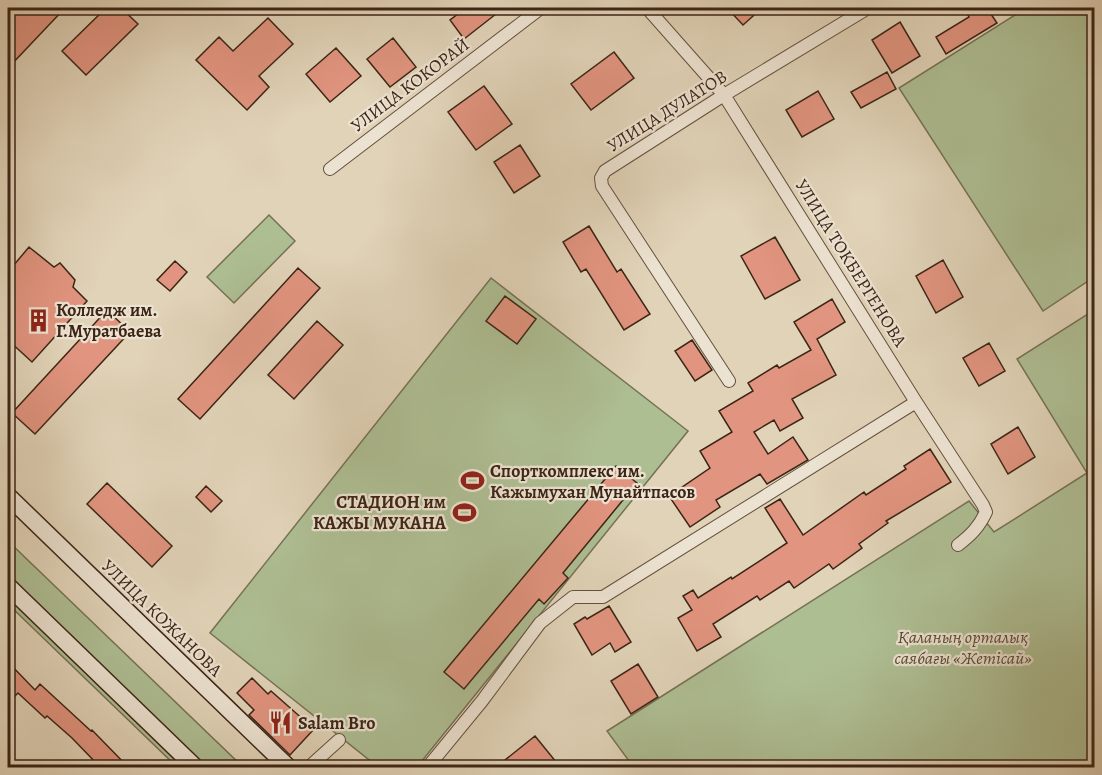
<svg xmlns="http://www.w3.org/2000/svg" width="1102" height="775" font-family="Alegreya,serif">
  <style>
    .green { fill: #aebe93; stroke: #757254; stroke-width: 1.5 }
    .building { fill: #e1947f; stroke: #3c2516; stroke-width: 1.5 }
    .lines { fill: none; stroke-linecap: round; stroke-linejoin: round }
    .street-casing { stroke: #65503e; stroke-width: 14 }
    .secondary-casing { stroke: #3c2516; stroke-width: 19 }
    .street { stroke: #ece2d1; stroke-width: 12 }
    .secondary { stroke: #ece2d1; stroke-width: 16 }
    .labels { text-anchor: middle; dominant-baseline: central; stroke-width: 4.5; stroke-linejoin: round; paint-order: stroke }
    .street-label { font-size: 18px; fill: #3c2516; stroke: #ece2d1 }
    .poi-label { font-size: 18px; font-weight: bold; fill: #3c2516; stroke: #ece2d1; text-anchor: start }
    .park-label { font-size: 18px; font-style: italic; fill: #584b35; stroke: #ece2d1 }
  </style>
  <rect width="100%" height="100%" fill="#e1d3b8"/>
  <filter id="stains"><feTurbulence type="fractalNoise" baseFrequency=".00333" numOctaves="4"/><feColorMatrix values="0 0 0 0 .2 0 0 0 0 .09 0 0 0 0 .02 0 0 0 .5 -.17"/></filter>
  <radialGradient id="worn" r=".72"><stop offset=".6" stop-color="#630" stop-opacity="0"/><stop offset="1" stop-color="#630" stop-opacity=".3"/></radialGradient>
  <path class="green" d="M1026 8H1094V132L1088 136 1094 145V277L1043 311 899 88Z
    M269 215 295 241 234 303 207 277Z
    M491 278 688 431 417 767H378L210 633Z
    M1094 310V767H629L632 765 607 731 969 501 994 532 1087 473 1017 359Z
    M8 541 243 767H177L8 604Z"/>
  <path class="building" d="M8 8H65L8 68Z
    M106 8H121L138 24 86 75 62 51Z
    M466 8H491L496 14 464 39 450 20Z
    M727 8H762L743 25Z
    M964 8H987L997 23 946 54 936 37 969 17Z
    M268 18 293 44 259 76 269 87 247 110 196 60 219 37 233 51Z
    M900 22 920 56 892 73 872 40Z
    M393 38 416 67 390 87 367 59Z
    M336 48 361 76 330 102 306 74Z
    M614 52 634 78 591 110 571 84Z
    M887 72 896 89 861 108 851 92Z
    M484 86 512 124 476 150 448 112Z
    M818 91 834 119 802 137 786 110Z
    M520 145 540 176 514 193 494 162Z
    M589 226 617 272 621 269 650 314 624 330 586 269 581 272 563 242Z
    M775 237 800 280 765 299 741 256Z
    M29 247 54 267 60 263 75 280 73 287 87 301 32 362 8 340V272Z
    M943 260 963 297 936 313 916 276Z
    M175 261 187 272 170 291 157 280Z
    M298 268 320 288 200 419 178 399Z
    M505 296 536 319 517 344 486 321Z
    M832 299 845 322 817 339 836 375 792 399 803 418 780 431 774 420 754 432 768 454 793 437 808 460 767 484 760 474 716 500 720 507 690 527 669 496 710 468 700 451 732 432 719 411 753 391 748 383 777 365 779 368 811 350 794 322Z
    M107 310 130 332 35 434 12 413Z
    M317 321 343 345 294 399 268 375Z
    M692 340 712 370 695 381 675 351Z
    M989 343 1005 371 979 386 963 358Z
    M1018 427 1035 457 1008 474 991 444Z
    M930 449 951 482 886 521 888 523 859 544 862 548 833 569 829 564 794 588 789 581 760 600 757 596 713 624 721 637 697 651 678 618 692 610 683 596 693 590 698 598 731 577 732 579 787 543 765 508 780 499 803 535 864 492 866 495 906 469 904 466Z
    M616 466 637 483 563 573 568 578 544 604 539 599 464 689 444 672Z
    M107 483 172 546 152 567 87 504Z
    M206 486 222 501 211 512 196 497Z
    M609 606 631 642 615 652 610 643 592 655 574 624 585 617 587 619Z
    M8 662 35 690 40 684 91 731 92 730 129 768H101L72 738 47 716 45 718 18 693 13 698 8 692Z
    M638 664 658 697 631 714 611 681Z
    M252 678 268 694 271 691 314 729 290 755 249 715 254 710 237 693Z
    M535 736 561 768H495Z"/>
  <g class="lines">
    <defs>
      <path id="street" d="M647 8 724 95 916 402 983 505 986 512C979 527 971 535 958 545
        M330 169 541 8
        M729 381 602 186 601 178 605 171 724 95 868 8
        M308 768 339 740
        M427 768 482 701 540 623 573 597H603L916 402"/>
      <path id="secondary" d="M8 496 289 768
        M8 586 196 768"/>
    </defs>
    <use href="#street" class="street-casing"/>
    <use href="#secondary" class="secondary-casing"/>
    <use href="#street" class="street"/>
    <use href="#secondary" class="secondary"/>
  </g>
  <defs>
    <symbol id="building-bare" viewBox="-9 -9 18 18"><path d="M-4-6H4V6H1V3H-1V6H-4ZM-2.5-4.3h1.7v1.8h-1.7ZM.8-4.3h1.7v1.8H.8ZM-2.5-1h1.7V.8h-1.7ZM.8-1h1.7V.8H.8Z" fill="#8f2418" stroke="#ece2d1" stroke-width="2.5" paint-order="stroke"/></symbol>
    <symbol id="stadium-bare" viewBox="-9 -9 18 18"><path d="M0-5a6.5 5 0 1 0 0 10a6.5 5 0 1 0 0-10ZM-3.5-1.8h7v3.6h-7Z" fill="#8f2418" stroke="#ece2d1" stroke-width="2.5" paint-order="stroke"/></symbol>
    <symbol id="restaurant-bare" viewBox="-9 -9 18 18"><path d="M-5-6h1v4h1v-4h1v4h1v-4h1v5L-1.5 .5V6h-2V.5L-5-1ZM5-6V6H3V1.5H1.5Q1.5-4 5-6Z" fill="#8f2418" stroke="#ece2d1" stroke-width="2.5" paint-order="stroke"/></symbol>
  </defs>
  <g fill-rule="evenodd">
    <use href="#building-bare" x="22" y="304" width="33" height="33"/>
    <use href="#stadium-bare" x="456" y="464" width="33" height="33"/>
    <use href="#stadium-bare" x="448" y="496" width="33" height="33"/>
    <use href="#restaurant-bare" x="264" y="706" width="33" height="33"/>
  </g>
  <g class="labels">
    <g class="street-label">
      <text transform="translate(410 85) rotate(-37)">УЛИЦА КОКОРАЙ</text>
      <text transform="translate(667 111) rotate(-32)">УЛИЦА ДУЛАТОВ</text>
      <text transform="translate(851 263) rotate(58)">УЛИЦА ТОКБЕРГЕНОВА</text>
      <text transform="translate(162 618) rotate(44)">УЛИЦА КОЖАНОВА</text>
    </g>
    <g class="poi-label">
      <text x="56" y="310">Колледж им.<tspan x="56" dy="21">Г.Муратбаева</tspan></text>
      <text x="490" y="471">Спорткомплекс им.<tspan x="490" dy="21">Кажымухан Мунайтпасов</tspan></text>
      <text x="446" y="502" text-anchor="end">СТАДИОН им<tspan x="446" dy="21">КАЖЫ МУКАНА</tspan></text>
      <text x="298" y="723">Salam Bro</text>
    </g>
    <g class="park-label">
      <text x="963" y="637">Қаланың орталық<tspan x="963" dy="21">саябағы «Жетісай»</tspan></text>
    </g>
  </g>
  <rect width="1102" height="775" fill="none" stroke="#e1d3b8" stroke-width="30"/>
  <rect x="9" y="9" width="1084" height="757" fill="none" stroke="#3c2516" stroke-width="3"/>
  <rect x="15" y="15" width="1072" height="745" fill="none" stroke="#3c2516" stroke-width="1.5"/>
  <rect width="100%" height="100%" filter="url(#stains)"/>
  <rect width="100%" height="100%" fill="url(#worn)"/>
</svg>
